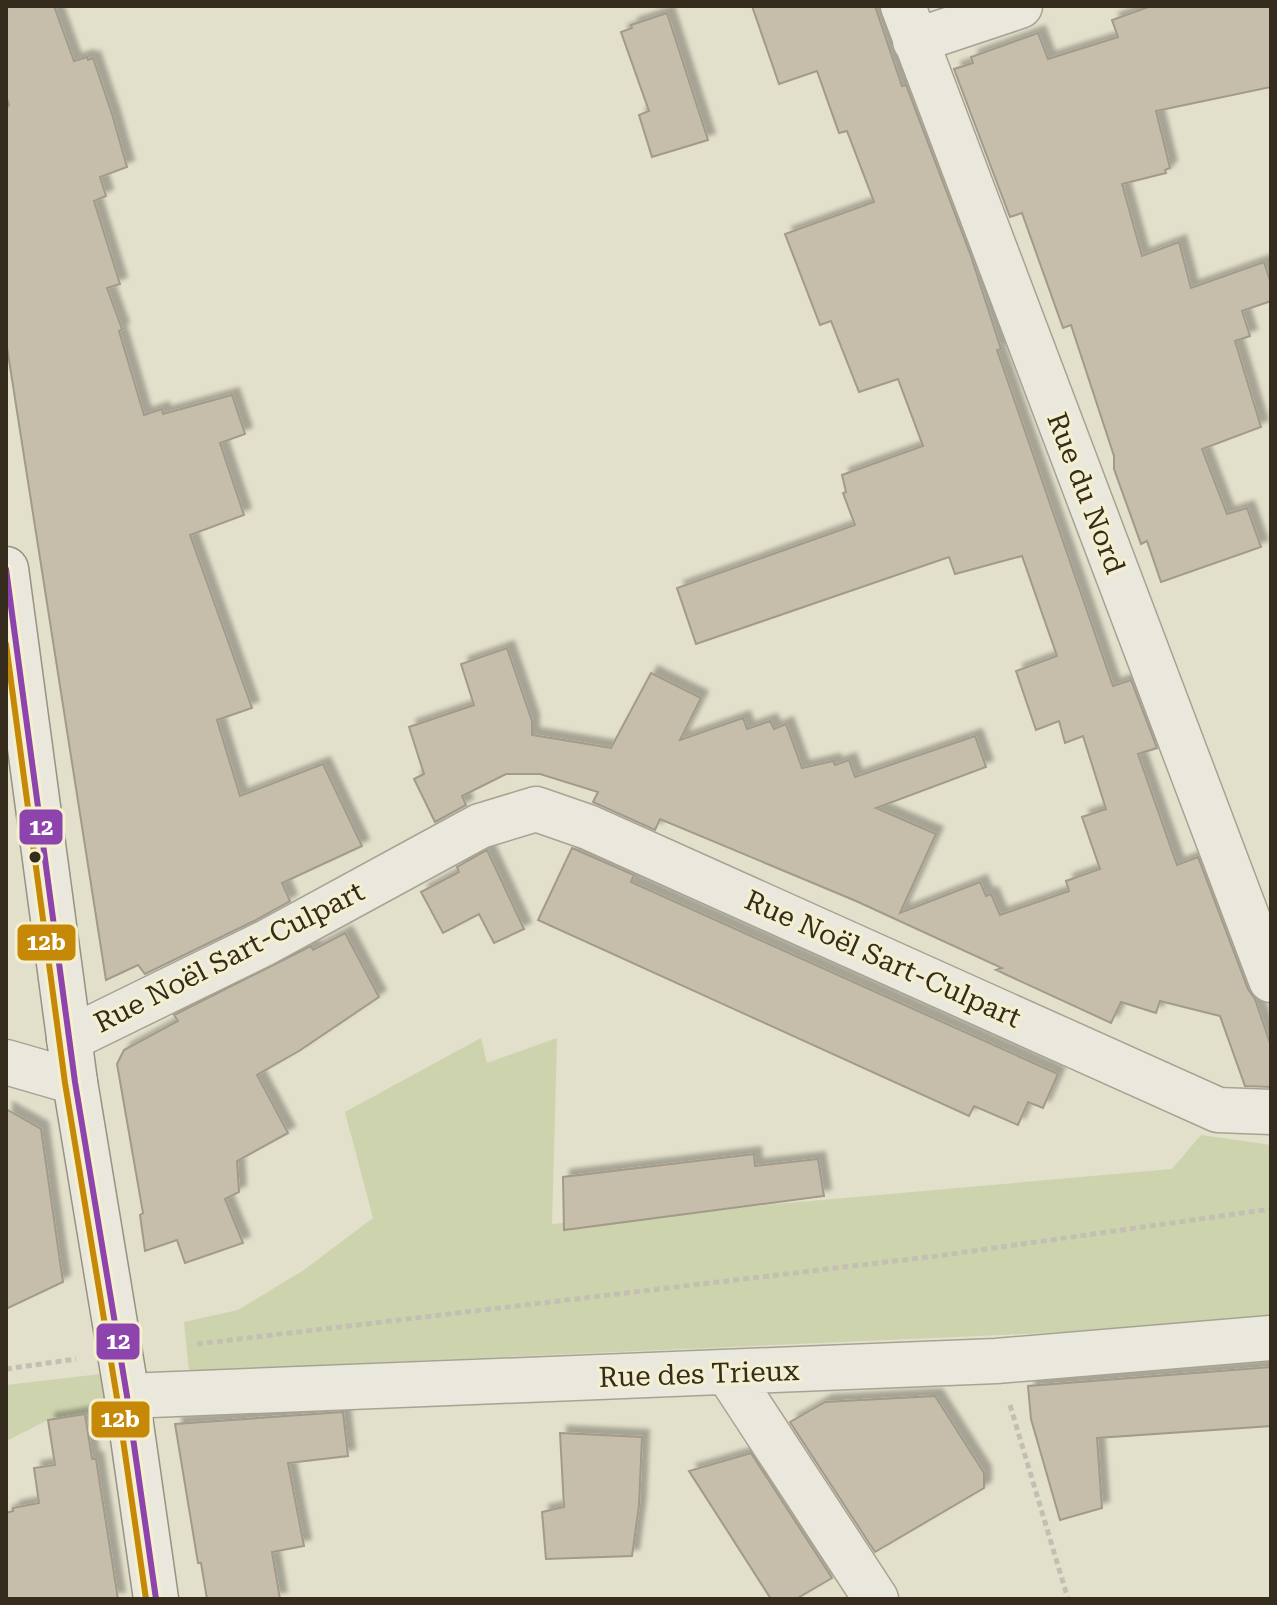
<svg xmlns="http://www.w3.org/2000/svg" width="1277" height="1605" font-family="'Roboto Serif',serif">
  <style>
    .green { fill: #cdd3ad }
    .building { fill: #c6beab; stroke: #a29a8a; stroke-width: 2; filter: url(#shadow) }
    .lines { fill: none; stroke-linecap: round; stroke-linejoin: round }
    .street-casing { stroke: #a7a394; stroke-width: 47 }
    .secondary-casing { stroke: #969284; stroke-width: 47 }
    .path { stroke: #c3c0b3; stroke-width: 5; stroke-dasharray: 6 4; stroke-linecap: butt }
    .street { stroke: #eae8dc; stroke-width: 44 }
    .secondary { stroke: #eae8dc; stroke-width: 44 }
    .bus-1-casing { stroke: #f4f0cf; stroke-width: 12 }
    .bus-2-casing { stroke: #f4f0cf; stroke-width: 12 }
    .bus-1 { stroke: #8e44ad; stroke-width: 6 }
    .bus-2 { stroke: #c68807; stroke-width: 6 }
    .bus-dot { fill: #352c1d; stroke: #f4f0cf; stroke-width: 3 }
    .labels { text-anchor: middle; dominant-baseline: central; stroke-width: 6; stroke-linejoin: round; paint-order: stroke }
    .street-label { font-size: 28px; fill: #352c1d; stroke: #f4f0cf }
    .line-badge { stroke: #f4f0cf; stroke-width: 3 }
    .badge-label { font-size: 22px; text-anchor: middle; font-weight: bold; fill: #fff }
  </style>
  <defs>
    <filter id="shadow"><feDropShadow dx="7" dy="-7" stdDeviation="2" flood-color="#0004"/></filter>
  </defs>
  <rect width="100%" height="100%" fill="#e2dfca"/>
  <path class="green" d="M481 1038 487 1063 557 1038 552 1224 1172 1169 1201 1135 1271 1145V1323L189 1371 184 1322 238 1310 304 1270 373 1218 345 1112Z
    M101 1374 105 1409 48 1420 6 1441V1385Z"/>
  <path class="building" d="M6 6H54L74 61 87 57 88 60 93 58 112 114 127 167 100 177 106 196 94 201 120 284 107 288 122 329 119 331 144 415 162 409 163 414 232 395 245 434 220 443 244 515 190 535 252 708 217 720 240 796 323 764 362 846 282 883 290 901 254 921 145 974 138 965 106 980 6 341V109L9 105 6 95Z
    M752 6H875L902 86 906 85 971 256 1001 349 997 350 1113 686 1131 680 1157 748 1138 754 1177 865 1198 857 1248 989 1255 999 1271 1046V1087L1245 1086 1220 1016 1160 1001 1156 1013 1121 1002 1111 1023 996 970 1002 968 856 901 660 819 655 830 593 802 598 792 540 774H506L462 796 466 805 435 822 414 779 424 774 409 727 474 705 461 664 507 648 532 721V735L611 748 651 673 701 698 680 740 743 718 747 729 770 721 774 729 786 724 802 768 833 761 835 765 849 760 855 777 975 736 986 767 876 808 936 834 900 913 980 882 986 896 991 894 1000 915 1069 891 1066 881 1100 869 1082 817 1106 809 1083 736 1065 743 1059 721 1036 730 1016 671 1057 656 1022 556 955 574 949 557 696 644 677 588 855 525 843 493 846 492 842 475 923 446 898 379 859 392 831 321 820 325 785 234 874 202 847 131 839 133 817 71 779 84Z
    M1151 6H1271V87L1156 111 1170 168 1165 170 1166 173 1122 184 1142 256 1179 242 1191 288 1264 262 1271 284V301L1242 311 1250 336 1235 341 1261 427 1202 449 1227 514 1247 508 1261 547 1161 582 1147 541 1141 544 1114 469V456L1071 325 1063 328 1022 213 1010 217 954 69 973 63 971 57 1038 33 1048 59 1118 37 1112 20Z
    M667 13 708 140 652 157 639 115 649 111 621 32 632 28 631 25Z
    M572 848 634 875 631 882 1058 1074 1043 1108 1028 1102 1018 1125 974 1106 969 1116 538 920Z
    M487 850 524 929 494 943 479 914 443 933 421 892 459 872 457 867Z
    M345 933 379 997 299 1051 257 1075 288 1133 237 1161 239 1192 225 1199 243 1243 185 1263 177 1240 145 1251 140 1215 143 1213 117 1064 124 1050 178 1021 174 1015 311 946 313 950Z
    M6 1109 41 1129 63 1282 6 1309Z
    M754 1154 755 1166 818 1159 824 1196 564 1230 563 1177Z
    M1271 1367V1426L1097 1438 1102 1508 1060 1520 1031 1419 1028 1386Z
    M935 1396 984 1473V1488L875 1552 790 1422 825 1402Z
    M343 1412 348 1456 288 1463 304 1546 272 1552 280 1599H207L201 1563H198L175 1424Z
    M85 1414 92 1459H96L118 1599H6V1513L13 1511V1508L39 1503 34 1468 55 1465 48 1420Z
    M560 1433 642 1437 639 1505 632 1556 546 1559 542 1512 564 1507Z
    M751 1453 832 1578 796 1599H771L689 1471Z"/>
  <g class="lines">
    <defs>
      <path id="street" d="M903 6 1271 980
        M915 41 1020 6
        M69 1039 265 943 480 826 536 809 588 827 1218 1110 1271 1112
        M6 1062 75 1082
        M728 1373 876 1599
        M127 1396 996 1361 1271 1338"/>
      <path id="secondary" d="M6 569 75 1082 127 1396 156 1599"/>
    </defs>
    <use href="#street" class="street-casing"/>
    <use href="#secondary" class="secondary-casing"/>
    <path class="path" d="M197 1344 937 1256 1271 1209
      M6 1369 76 1359
      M1010 1405 1068 1599"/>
    <use href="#street" class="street"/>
    <use href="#secondary" class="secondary"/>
    <defs>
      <path id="bus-1" d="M6 569 75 1082 127 1396 156 1599"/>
      <path id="bus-2" d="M6 644 65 1083 117 1398 146 1599"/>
    </defs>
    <use href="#bus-1" class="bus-1-casing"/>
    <use href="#bus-2" class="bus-2-casing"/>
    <use href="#bus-1" class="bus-1"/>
    <use href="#bus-2" class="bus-2"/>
  </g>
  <circle class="bus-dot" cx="35" cy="857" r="7"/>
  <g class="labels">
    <g class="street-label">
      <text transform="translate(1086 493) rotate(69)">Rue du Nord</text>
      <text transform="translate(229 957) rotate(-27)">Rue Noël Sart-Culpart</text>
      <text transform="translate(883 959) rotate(24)">Rue Noël Sart-Culpart</text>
      <text transform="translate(699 1374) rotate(-2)">Rue des Trieux</text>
    </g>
  </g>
  <g class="line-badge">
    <rect x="18" y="808" width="46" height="38" rx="8" fill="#8e44ad"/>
    <rect x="16" y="923" width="61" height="39" rx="8" fill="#c68807"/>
    <rect x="95" y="1322" width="46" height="39" rx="8" fill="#8e44ad"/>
    <rect x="90" y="1400" width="61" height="39" rx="8" fill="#c68807"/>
  </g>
  <g class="badge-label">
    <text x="41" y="835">12</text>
    <text x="46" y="950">12b</text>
    <text x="118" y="1349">12</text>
    <text x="120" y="1427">12b</text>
  </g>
  <rect width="1277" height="1605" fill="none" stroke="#352c1d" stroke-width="16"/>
</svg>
